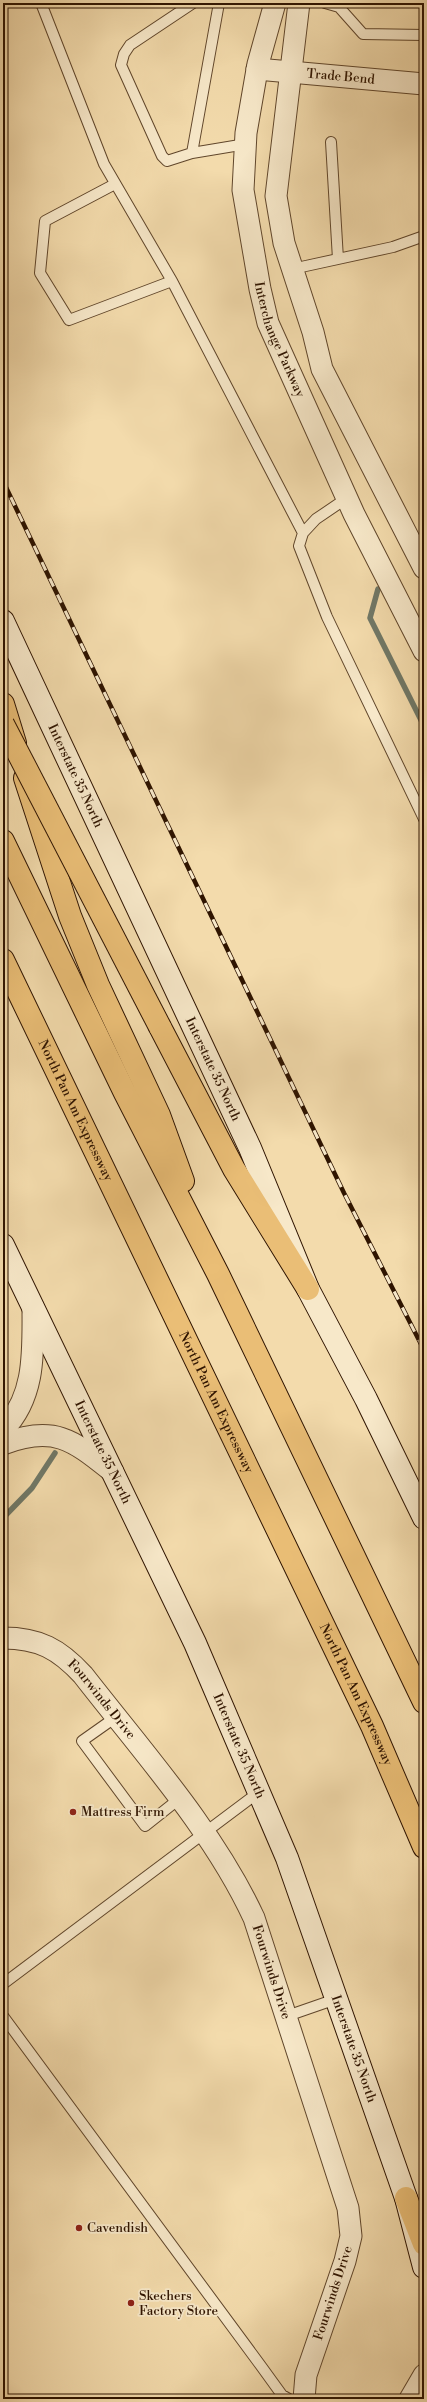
<svg xmlns="http://www.w3.org/2000/svg" width="427" height="2402" font-family="'Libre Bodoni',serif">
  <style>
    .lines { fill: none; stroke-linecap: round; stroke-linejoin: round }
    .stream { stroke: #707867; stroke-width: 5.5 }
    .service-casing { stroke: #60462b; stroke-width: 12 }
    .minor-casing { stroke: #60462b; stroke-width: 23 }
    .secondary-casing { stroke: #2f1400; stroke-width: 24 }
    .motorway-casing { stroke: #2f1400; stroke-width: 24 }
    .service { stroke: #f7e8c9; stroke-width: 10 }
    .minor { stroke: #f7e8c9; stroke-width: 21 }
    .secondary { stroke: #f7e8c9; stroke-width: 22 }
    .motorway { stroke: #eabe76; stroke-width: 22 }
    .rail-casing { stroke: #2f1400; stroke-width: 4.5 }
    .rail { stroke: #f7e8c9; stroke-width: 3; stroke-dasharray: 9; stroke-linecap: butt }
    .motorway-bridge-casing { stroke: #2f1400; stroke-width: 24; stroke-linecap: butt }
    .motorway-bridge { stroke: #eabe76; stroke-width: 22 }
    .poi-dot { fill: #8f2418; stroke: #f7e8c9; stroke-width: 1.5 }
    .labels { text-anchor: middle; dominant-baseline: central; stroke-width: 3.5; stroke-linejoin: round; paint-order: stroke }
    .street-label { font-size: 13px; fill: #2f1400; stroke: #f7e8c9 }
    .poi-label { font-size: 13px; fill: #2f1400; stroke: #f7e8c9; text-anchor: start }
  </style>
  <rect width="100%" height="100%" fill="#f3dbac"/>
  <filter id="stains"><feTurbulence type="fractalNoise" baseFrequency=".005" numOctaves="4"/><feColorMatrix values="0 0 0 0 .2 0 0 0 0 .09 0 0 0 0 .02 0 0 0 .5 -.17"/></filter>
  <radialGradient id="worn" r=".72"><stop offset=".6" stop-color="#630" stop-opacity="0"/><stop offset="1" stop-color="#630" stop-opacity=".3"/></radialGradient>
  <g class="lines">
    <path class="stream" d="M378 589 370 618 424 726
      M3 1518 32 1488 55 1453"/>
    <defs>
      <path id="service" d="M41 3 104 164 172 281 303 533
        M193 3 130 45 124 54 121 65 162 156 167 161 192 153 246 144
        M325 3 339 7 363 34 424 35
        M331 142 338 259
        M192 153 219 3
        M115 184 45 221 40 273 69 320 172 281
        M292 269 393 247 424 236
        M347 498 316 519 303 533 299 546 327 617 424 819
        M116 1717 82 1741 145 1826 179 1799
        M3 1984 259 1792
        M3 2016 261 2366 282 2395 289 2399
        M287 2016 336 1999"/>
      <g id="minor">
        <path id="s1" d="M275 3 258 64 246 133 243 190 260 289 268 323 354 514 424 651"/>
        <path d="M299 3 276 196 284 243 313 332 322 369 424 568"/>
        <path id="s2" d="M257 69 424 84"/>
        <path d="M3 1430C36 1396 33 1351 33 1307"/>
        <path d="M3 1444C55 1424 74 1441 113 1472"/>
        <path id="s3" d="M3 1638C39 1638 59 1649 83 1675 142 1751 214 1831 254 1918L348 2208 351 2236 345 2261 306 2375 304 2399"/>
        <path d="M410 2399 424 2375"/>
      </g>
      <g id="secondary">
        <path id="s4" d="M3 621 250 1148 308 1289 366 1399 424 1518"/>
        <path id="s5" d="M3 1245 195 1643 287 1858 406 2198 424 2267"/>
      </g>
      <g id="motorway">
        <path d="M3 704 15 743"/>
        <path d="M25 778 70 916 98 985 159 1115 183 1181"/>
        <path d="M3 841 125 1093 218 1274 424 1702"/>
        <path id="s6" d="M3 960 372 1726 424 1847"/>
        <path d="M160 1027 234 1169 308 1289"/>
        <path d="M406 2198 424 2244"/>
      </g>
    </defs>
    <use href="#service" class="service-casing"/>
    <use href="#minor" class="minor-casing"/>
    <use href="#secondary" class="secondary-casing"/>
    <use href="#motorway" class="motorway-casing"/>
    <use href="#service" class="service"/>
    <use href="#minor" class="minor"/>
    <use href="#secondary" class="secondary"/>
    <use href="#motorway" class="motorway"/>
    <defs>
      <path id="rail" d="M3 481 344 1193 424 1350"/>
    </defs>
    <use href="#rail" class="rail-casing"/>
    <use href="#rail" class="rail"/>
    <defs>
      <path id="motorway-bridge" d="M3 724 160 1027"/>
    </defs>
    <use href="#motorway-bridge" class="motorway-bridge-casing"/>
    <use href="#motorway-bridge" class="motorway-bridge"/>
  </g>
  <g class="poi-dot">
    <circle cx="73" cy="1812" r="4"/>
    <circle cx="79" cy="2228" r="4"/>
    <circle cx="131" cy="2303" r="4"/>
  </g>
  <g class="labels">
    <g class="street-label">
      <text stroke="none"><textPath href="#s2" startOffset="84">Trade Bend</textPath></text>
      <text stroke="none"><textPath href="#s1" startOffset="345">Interchange Parkway</textPath></text>
      <text stroke="none"><textPath href="#s4" startOffset="171">Interstate 35 North</textPath></text>
      <text stroke="none"><textPath href="#s4" startOffset="495">Interstate 35 North</textPath></text>
      <text stroke="none"><textPath href="#s6" startOffset="167">North Pan Am Expressway</textPath></text>
      <text stroke="none"><textPath href="#s6" startOffset="491">North Pan Am Expressway</textPath></text>
      <text stroke="none"><textPath href="#s5" startOffset="230">Interstate 35 North</textPath></text>
      <text stroke="none"><textPath href="#s6" startOffset="815">North Pan Am Expressway</textPath></text>
      <text stroke="none"><textPath href="#s3" startOffset="122">Fourwinds Drive</textPath></text>
      <text stroke="none"><textPath href="#s5" startOffset="554">Interstate 35 North</textPath></text>
      <text stroke="none"><textPath href="#s3" startOffset="446">Fourwinds Drive</textPath></text>
      <text stroke="none"><textPath href="#s5" startOffset="878">Interstate 35 North</textPath></text>
      <text transform="translate(333 2293) rotate(-72)">Fourwinds Drive</text>
    </g>
    <g class="poi-label">
      <text x="81" y="1812">Mattress Firm</text>
      <text x="87" y="2228">Cavendish</text>
      <text x="139" y="2296">Skechers<tspan x="139" dy="15">Factory Store</tspan></text>
    </g>
  </g>
  <rect width="427" height="2402" fill="none" stroke="#f3dbac" stroke-width="16"/>
  <rect x="4" y="4" width="419" height="2394" fill="none" stroke="#2f1400" stroke-width="2"/>
  <rect x="8" y="8" width="411" height="2386" fill="none" stroke="#2f1400"/>
  <rect width="100%" height="100%" filter="url(#stains)"/>
  <rect width="100%" height="100%" fill="url(#worn)"/>
</svg>
